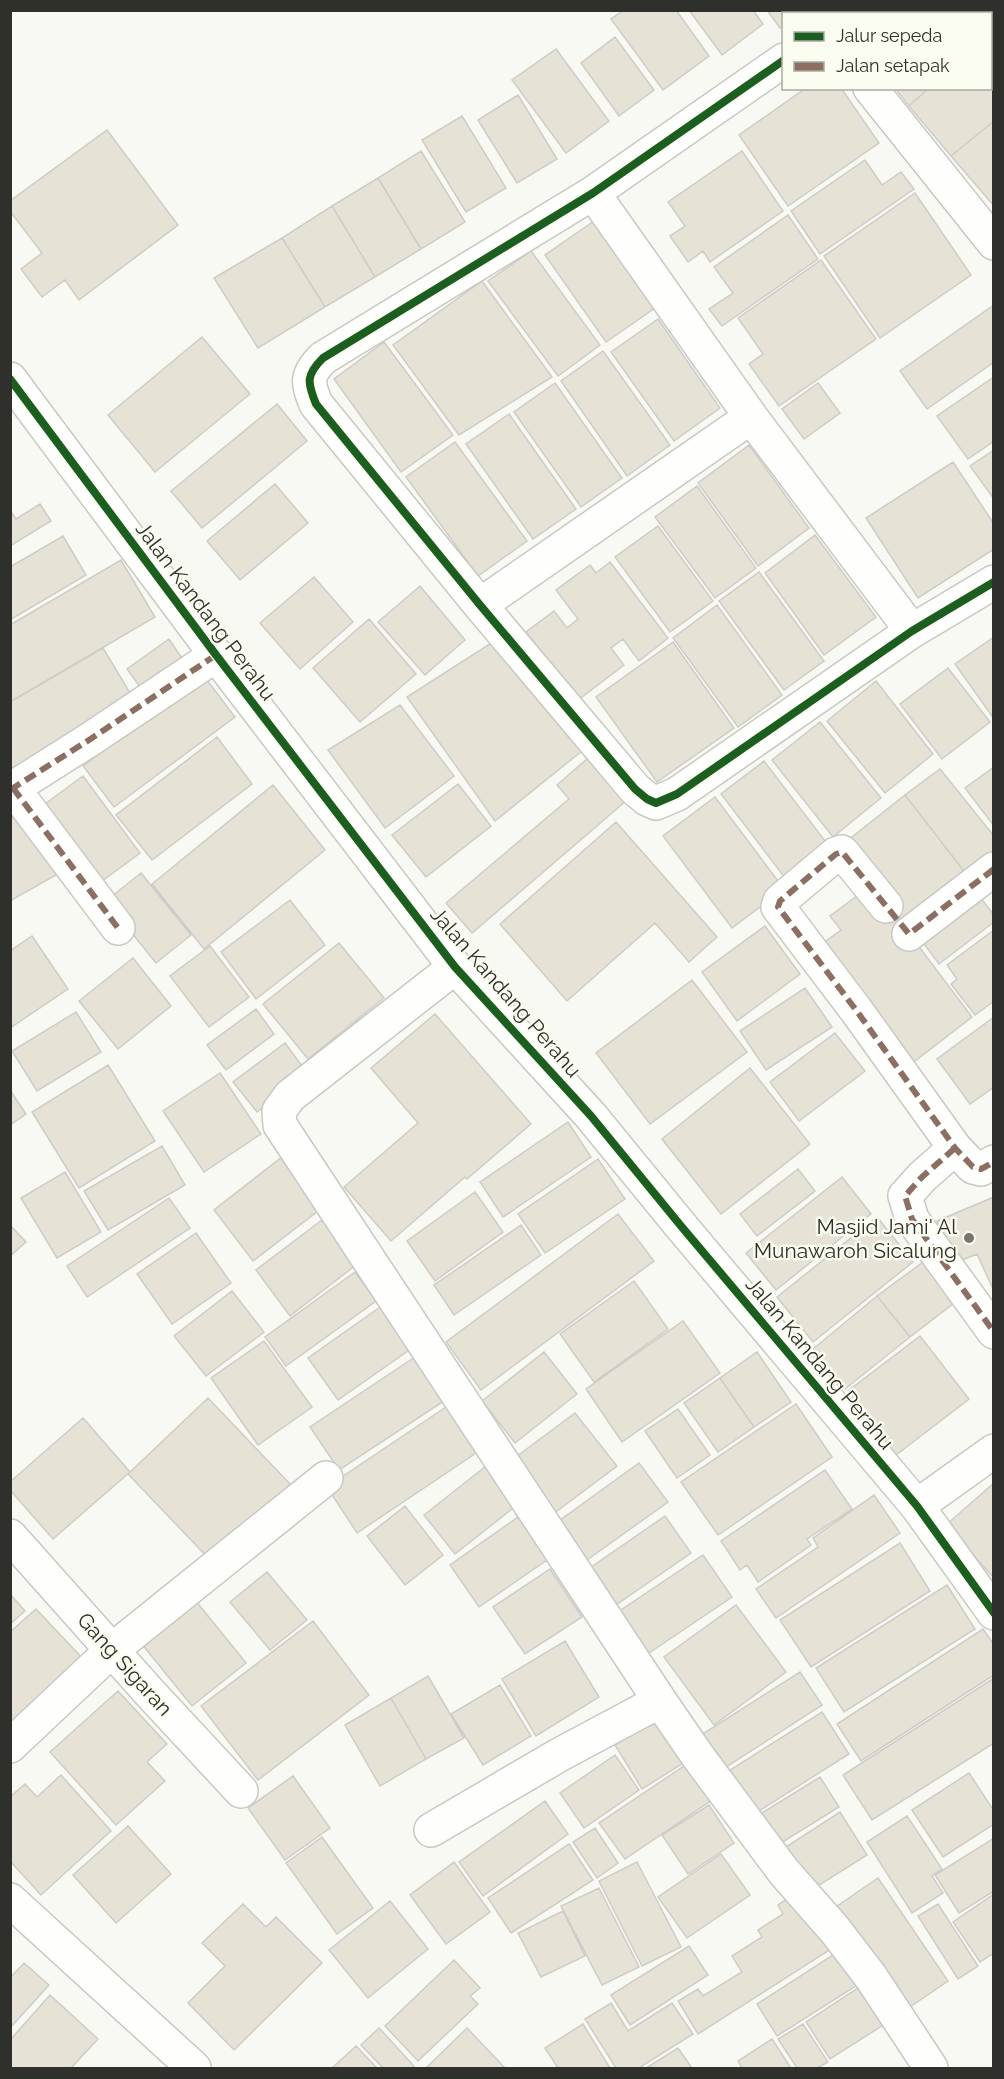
<svg xmlns="http://www.w3.org/2000/svg" width="1004" height="2079" font-family="Raleway,sans-serif">
  <style>
    .building { fill: #e6e2d6; stroke: #ceccc8; stroke-width: 1.5 }
    .lines { fill: none; stroke-linecap: round; stroke-linejoin: round }
    .minor-casing { stroke: #c8c9c4; stroke-width: 36 }
    .minor { stroke: #fefefd; stroke-width: 33 }
    .quiet { stroke: #8d6e63; stroke-width: 6; stroke-dasharray: 12 6; stroke-linecap: butt }
    .cycleway-casing { stroke: #fbfcf0; stroke-width: 11 }
    .cycleway { stroke: #1b5e20; stroke-width: 8 }
    .poi-dot { fill: #767671; stroke: #fbfcf0; stroke-width: 2 }
    .labels { text-anchor: middle; dominant-baseline: central; stroke-width: 5; stroke-linejoin: round; paint-order: stroke }
    .street-label { font-size: 21px; fill: #2f302b; stroke: #fbfcf0 }
    .poi-label { font-size: 21px; fill: #2f302b; stroke: #fbfcf0; text-anchor: end }
  </style>
  <rect width="100%" height="100%" fill="#f9f9f3"/>
  <path class="building" d="M624 10H676L709 56 663 90 611 19Z
    M689 10H753L763 24 722 55Z
    M767 10H805L801 14H784V26L780 28Z
    M912 10H941L944 14H908Z
    M961 10H994V60L990 57V14H958Z
    M615 37 654 90 619 116 581 63Z
    M556 49 609 121 566 153 512 80Z
    M990 68 994 72V121L951 156 909 106 929 88H990Z
    M806 88H841L879 143 788 206 739 135Z
    M895 88H929L909 106Z
    M518 95 557 159 517 183 478 120Z
    M462 116 506 188 466 212 422 140Z
    M994 121V206L951 156Z
    M107 130 178 225 79 300 65 280 42 297 21 269 42 253 10 211V201Z
    M421 151 465 222 421 249 378 178Z
    M742 151 783 211 710 262 703 251 688 262 670 236 685 226 668 202Z
    M865 160 882 185 901 172 914 189 820 254 791 211Z
    M378 178 421 249 375 277 332 206Z
    M915 193 971 275 880 338 824 256Z
    M332 206 375 277 325 307 282 238Z
    M788 215 818 259 722 326 709 309 733 293 714 267Z
    M594 221 655 308 606 342 545 255Z
    M282 238 325 307 258 348 214 278Z
    M531 251 600 345 558 376 488 281Z
    M821 260 876 339 779 406 749 364 763 354 738 318Z
    M482 281 552 377 459 435 393 345Z
    M994 305V362L927 409 900 371Z
    M658 319 720 408 674 441 611 352Z
    M202 337 250 394 155 472 108 415Z
    M384 342 453 435 401 472 334 379Z
    M603 351 670 445 627 476 561 381Z
    M994 377V441L968 459 937 416Z
    M555 383 622 478 581 507 514 412Z
    M818 383 840 413 804 439 782 409Z
    M277 404 307 441 202 528 171 491Z
    M509 414 576 509 533 539 466 444Z
    M455 442 527 541 478 576 406 477Z
    M749 445 809 528 758 566 698 483Z
    M994 450V499L970 466Z
    M953 462 994 524V549L918 598 866 518Z
    M275 484 308 523 240 580 207 541Z
    M697 486 756 568 715 598 655 517Z
    M40 504 51 521 10 546V510L16 519Z
    M658 526 713 601 670 632 615 557Z
    M815 535 876 617 824 655 765 573Z
    M63 536 86 575 10 620V567Z
    M121 560 155 617 10 702V625Z
    M610 562 668 638 639 661 623 639 611 648 624 665 578 700 526 632 554 611 567 628 578 619 556 590 590 565 596 573Z
    M759 572 824 661 784 690 719 601Z
    M314 577 353 622 300 669 260 623Z
    M420 586 465 640 425 675 378 622Z
    M717 605 782 695 738 727 673 638Z
    M369 619 416 674 360 722 313 668Z
    M994 637V719L955 664Z
    M499 638 587 747 495 821 407 697Z
    M169 639 186 664 145 694 127 669Z
    M673 642 734 728 657 782 596 697Z
    M103 648 133 698 11 770 10 702Z
    M948 668 990 722 942 759 900 704Z
    M204 676 235 717 114 807 83 766Z
    M876 681 933 754 885 793 827 721Z
    M400 705 454 776 385 828 328 750Z
    M820 722 881 798 833 837 772 760Z
    M217 737 252 784 152 860 116 815Z
    M588 758 626 801 472 933 446 903 569 799 557 785Z
    M764 761 832 850 789 883 721 794Z
    M994 767V826L965 788Z
    M940 769 994 836V855L967 875 905 795Z
    M83 776 140 853 98 884 41 807Z
    M458 784 491 826 426 877 392 835Z
    M273 785 325 850 204 949 152 884Z
    M905 795 967 875 904 925 842 845Z
    M715 797 784 889 732 928 663 836Z
    M25 811 63 871 10 901V819Z
    M616 822 717 937 689 962 655 923 567 1001 500 924Z
    M141 873 191 935 156 963 106 901Z
    M976 892 994 915V922L939 964 918 936Z
    M861 893 887 904 972 1017 906 1068 815 949 841 930 830 916Z
    M290 900 325 945 256 999 221 952Z
    M765 926 800 974 737 1021 702 972Z
    M994 930V1001L975 1015 951 984 957 979 947 965Z
    M32 936 68 989 10 1028V951Z
    M339 943 384 998 308 1059 263 1004Z
    M210 946 249 997 209 1027 170 976Z
    M133 958 171 1006 118 1049 79 1001Z
    M692 980 747 1052 650 1124 596 1053Z
    M805 988 832 1027 766 1070 740 1031Z
    M256 1009 274 1034 226 1070 207 1045Z
    M76 1012 101 1052 37 1091 12 1051Z
    M435 1014 531 1124 467 1179 465 1177 391 1241 344 1187 418 1123 371 1068Z
    M994 1017V1087L970 1104 937 1059Z
    M835 1033 865 1071 799 1121 770 1082Z
    M285 1043 308 1074 257 1112 233 1082Z
    M108 1065 155 1141 79 1188 32 1112Z
    M750 1068 810 1144 721 1214 662 1139Z
    M220 1073 261 1134 204 1172 163 1111Z
    M10 1090 26 1114 10 1125Z
    M568 1122 591 1157 503 1217 480 1182Z
    M162 1146 185 1185 108 1230 84 1191Z
    M287 1153 327 1204 253 1261 214 1210Z
    M598 1159 625 1199 545 1253 518 1214Z
    M798 1169 815 1191 757 1236 740 1214Z
    M65 1172 101 1232 57 1258 21 1198Z
    M842 1177 871 1214 776 1290 746 1253Z
    M475 1192 503 1232 435 1281 407 1241Z
    M994 1197V1291L977 1254 955 1263 937 1221Z
    M169 1198 190 1228 87 1297 67 1266Z
    M618 1214 654 1261 481 1390 446 1342Z
    M877 1217 913 1262 813 1342 777 1297Z
    M322 1220 356 1265 290 1316 256 1270Z
    M10 1225 26 1242 10 1256Z
    M521 1225 541 1255 454 1315 434 1285Z
    M196 1233 231 1283 172 1324 137 1274Z
    M923 1262 954 1303 910 1337 877 1296Z
    M355 1272 376 1301 286 1366 265 1337Z
    M634 1281 668 1329 594 1382 560 1334Z
    M232 1291 264 1332 206 1376 174 1336Z
    M877 1296 910 1337 845 1389 813 1349Z
    M383 1305 412 1348 338 1400 308 1358Z
    M683 1321 720 1373 622 1442 586 1389Z
    M920 1336 969 1399 896 1455 848 1391Z
    M264 1341 312 1407 258 1445 211 1378Z
    M544 1352 577 1394 515 1443 482 1401Z
    M757 1352 791 1402 754 1427 720 1378Z
    M421 1353 450 1397 339 1470 310 1427Z
    M720 1378 754 1427 718 1452 684 1403Z
    M208 1398 291 1485 212 1562 128 1474Z
    M796 1404 832 1457 718 1535 681 1482Z
    M449 1405 479 1451 357 1533 327 1487Z
    M678 1409 710 1455 677 1478 645 1431Z
    M575 1413 617 1466 549 1517 508 1463Z
    M83 1418 130 1472 53 1539 10 1490V1482Z
    M639 1463 668 1502 580 1565 552 1526Z
    M486 1466 517 1505 455 1554 424 1515Z
    M825 1470 852 1509 807 1539 811 1545 758 1582 747 1565 740 1570 721 1541Z
    M994 1483V1578L946 1525Z
    M874 1495 900 1533 776 1618 756 1589 818 1547 813 1538Z
    M405 1506 443 1555 405 1585 367 1536Z
    M665 1516 691 1553 613 1607 587 1570Z
    M518 1517 547 1560 479 1607 450 1565Z
    M900 1543 930 1591 811 1667 780 1620Z
    M703 1555 732 1597 646 1655 618 1612Z
    M550 1569 582 1617 525 1654 493 1607Z
    M267 1572 307 1620 270 1650 230 1602Z
    M947 1585 975 1629 844 1712 816 1668Z
    M10 1594 25 1611 10 1624Z
    M191 1595 246 1663 192 1706 137 1638Z
    M736 1605 786 1672 714 1725 664 1657Z
    M36 1609 85 1661 15 1724 10 1718V1632Z
    M313 1621 369 1695 258 1780 201 1706Z
    M983 1629 994 1645V1675L861 1761 837 1724Z
    M565 1641 599 1697 536 1736 502 1679Z
    M800 1672 822 1705 720 1771 698 1737Z
    M428 1676 464 1738 426 1759 391 1698Z
    M994 1678V1743L872 1820 843 1775Z
    M500 1685 531 1736 483 1765 451 1714Z
    M118 1691 167 1744 147 1762 165 1781 116 1825 50 1752Z
    M391 1698 426 1759 380 1786 345 1725Z
    M822 1712 849 1754 751 1816 724 1774Z
    M665 1714 693 1757 642 1789 615 1745Z
    M615 1755 639 1790 584 1828 560 1793Z
    M687 1764 712 1800 625 1859 599 1823Z
    M969 1773 994 1811V1824L943 1857 912 1810Z
    M61 1775 111 1831 41 1895 10 1861V1797L25 1784 37 1797Z
    M293 1776 330 1828 285 1860 248 1808Z
    M820 1777 839 1807 781 1843 762 1813Z
    M545 1801 568 1834 483 1896 459 1862Z
    M709 1805 734 1843 688 1874 662 1835Z
    M840 1812 867 1855 813 1889 786 1847Z
    M907 1816 942 1869 932 1876 943 1893 912 1913 867 1842Z
    M128 1826 171 1874 116 1923 73 1875Z
    M595 1828 618 1863 597 1878 573 1842Z
    M322 1837 373 1908 337 1934 286 1863Z
    M994 1838V1891L959 1913 935 1875Z
    M569 1844 593 1880 511 1933 488 1898Z
    M721 1854 750 1895 687 1938 658 1897Z
    M454 1862 490 1912 446 1944 410 1895Z
    M637 1862 681 1947 642 1966 599 1881Z
    M878 1878 948 1981 904 2011 833 1909Z
    M599 1888 639 1967 602 1985 561 1906Z
    M797 1892 834 1947 698 2034 678 2001 698 1989 703 1996 742 1972 732 1956 762 1937 758 1930 783 1914 778 1905Z
    M994 1894V1953L980 1962 953 1922Z
    M390 1901 428 1949 368 1998 329 1950Z
    M243 1904 266 1927 276 1917 322 1963 234 2050 188 2003 225 1966 202 1943Z
    M938 1904 978 1966 958 1979 918 1916Z
    M563 1911 585 1956 541 1977 518 1933Z
    M689 1946 708 1975 630 2025 611 1995Z
    M839 1951 859 1984 777 2036 757 2004Z
    M454 1960 480 1988 470 1996 478 2004 418 2061 385 2026Z
    M24 1963 49 1985 10 2028V1978Z
    M864 1984 888 2022 830 2059 806 2022Z
    M50 1995 98 2039 71 2068H10V2040Z
    M611 2003 628 2031 672 2003 693 2034 639 2068H616L585 2019Z
    M583 2024 610 2068H558L545 2048Z
    M803 2024 828 2062 817 2068H797L778 2039Z
    M379 2028 414 2066 411 2068H383L361 2045Z
    M467 2028 505 2068H426Z
    M772 2039 791 2068H742L738 2061Z
    M356 2046 377 2068H332Z
    M678 2048 692 2068H646Z"/>
  <g class="lines">
    <defs>
      <path id="minor" d="M849 14 853 10
        M784 60 593 193 323 358C306 375 307 382 316 404L480 605 635 789 647 799 656 803 677 794 912 631 994 582
        M870 88 994 243
        M593 193 751 417 912 631
        M10 379 216 655 455 967 591 1116 681 1226 917 1506 994 1613
        M480 605 751 417
        M13 788 118 928
        M10 790 89 740 216 655
        M886 906 842 852 836 854 780 901 778 907 856 1010 955 1148 973 1167 981 1169 994 1162
        M909 934 994 869
        M455 967 290 1096 279 1111 280 1125 660 1701
        M955 1148 922 1177 905 1196 912 1219 994 1332
        M917 1506 994 1451
        M10 1536 150 1693 241 1791
        M10 1746 112 1650 326 1478
        M431 1830 559 1755 660 1701 697 1755 784 1872 835 1930 871 1977 931 2068
        M10 1900 194 2068"/>
    </defs>
    <use href="#minor" class="minor-casing"/>
    <use href="#minor" class="minor"/>
    <path class="quiet" d="M13 788 118 928
      M10 790 89 740 216 655
      M994 869 909 934 842 852 836 854 780 901 778 907 856 1010 955 1148 973 1167 981 1169 994 1162
      M955 1148 922 1177 905 1196 912 1219 994 1332"/>
    <defs>
      <path id="cycleway" d="M784 60 593 193 323 358C306 375 307 382 316 404L480 605 635 789 647 799 656 803 677 794 912 631 994 582
        M10 379 216 655 455 967 591 1116 681 1226 917 1506 994 1613"/>
    </defs>
    <use href="#cycleway" class="cycleway-casing"/>
    <use href="#cycleway" class="cycleway"/>
  </g>
  <circle class="poi-dot" cx="969" cy="1238" r="6"/>
  <g class="labels">
    <g class="street-label">
      <text transform="translate(206 611) rotate(53)">Jalan Kandang Perahu</text>
      <text transform="translate(506 992) rotate(49)">Jalan Kandang Perahu</text>
      <text transform="translate(820 1363) rotate(50)">Jalan Kandang Perahu</text>
      <text transform="translate(125 1664) rotate(48)">Gang Sigaran</text>
    </g>
    <g class="poi-label">
      <text x="957" y="1226">Masjid Jami' Al<tspan x="957" dy="24">Munawaroh Sicalung</tspan></text>
    </g>
  </g>
  <rect width="1004" height="2079" fill="none" stroke="#2f302b" stroke-width="24"/>
  <rect x="782" y="12" width="210" height="78" fill="#fbfcf0" stroke="#a9aaa1" stroke-width="1.5"/>
  <rect x="794" y="32" width="30" height="9" fill="#1b5e20" stroke="#a9aaa1" stroke-width="1.5"/>
  <text x="836" y="42" font-size="18" fill="#2f302b">Jalur sepeda</text>
  <rect x="794" y="62" width="30" height="9" fill="#8d6e63" stroke="#a9aaa1" stroke-width="1.5"/>
  <text x="836" y="72" font-size="18" fill="#2f302b">Jalan setapak</text>
</svg>
